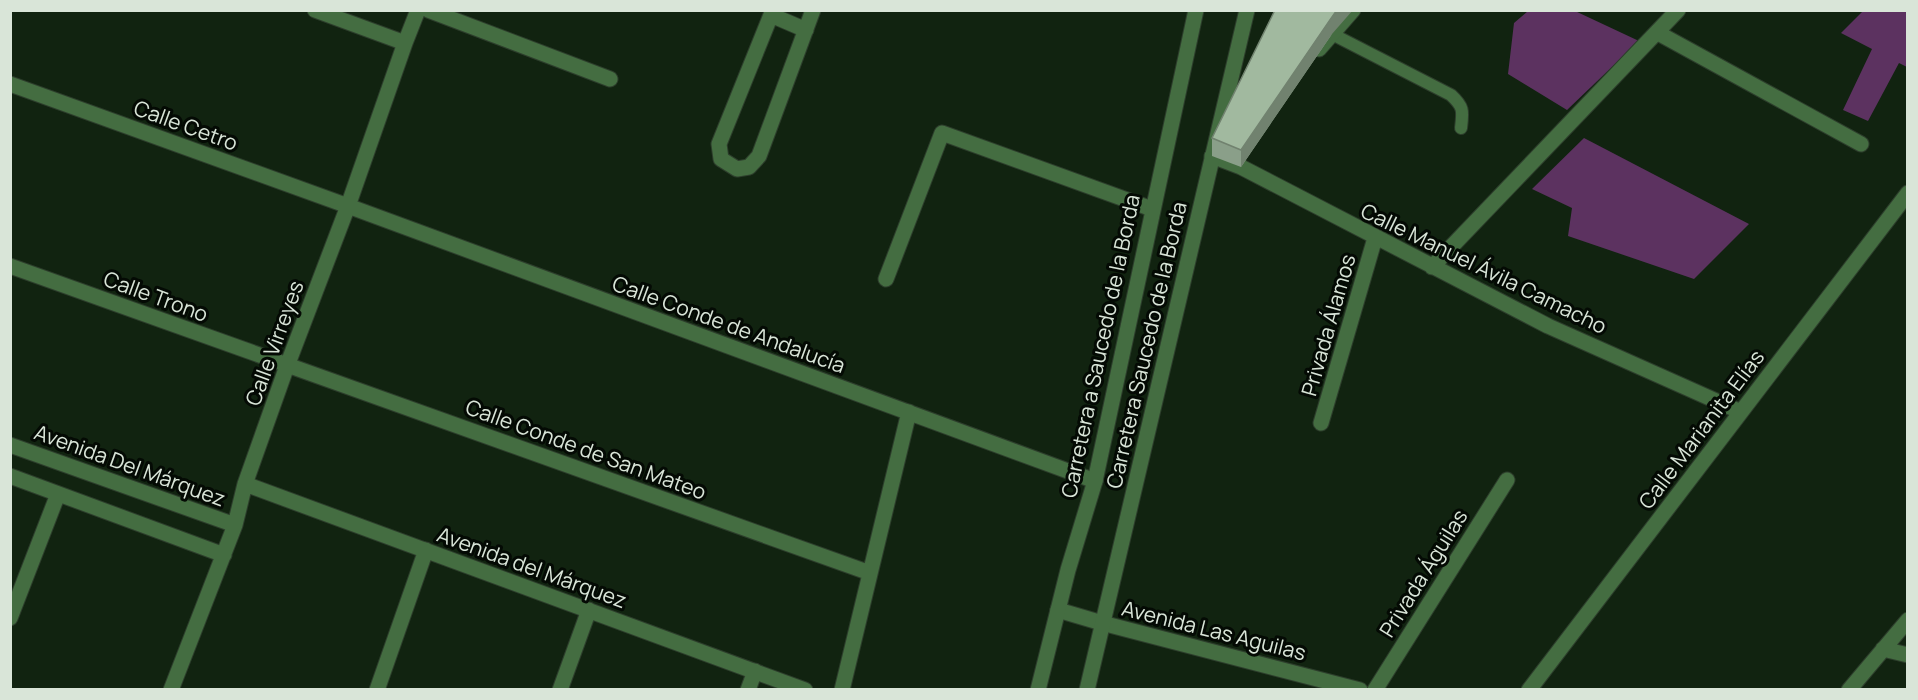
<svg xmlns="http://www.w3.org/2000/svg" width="1918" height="700" font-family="Manrope,sans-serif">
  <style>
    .green { fill: #5c3260 }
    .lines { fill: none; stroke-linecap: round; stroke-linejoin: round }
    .service-casing { stroke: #2d3e2c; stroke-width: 14 }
    .minor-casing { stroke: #2d3e2c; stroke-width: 17 }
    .tertiary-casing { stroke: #2d3e2c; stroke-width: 17 }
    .service { stroke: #446d41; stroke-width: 12 }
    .minor { stroke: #446d41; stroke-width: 15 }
    .tertiary { stroke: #446d41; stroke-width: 15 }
    .wall { fill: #8a9f89 }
    .shaded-wall { fill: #71826f }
    .building { fill: #a1b99f; stroke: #71826f; stroke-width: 1.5 }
    .labels { text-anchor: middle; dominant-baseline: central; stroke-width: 6; stroke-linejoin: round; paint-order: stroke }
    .street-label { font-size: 21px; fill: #d9e5d8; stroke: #040a04 }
  </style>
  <rect width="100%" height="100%" fill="#112310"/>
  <path class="green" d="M1528 11H1575L1639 41 1567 110 1508 74 1514 23Z
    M1863 11H1908L1907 67 1899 63 1868 121 1843 110 1872 49 1841 33Z
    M1584 138 1749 224 1694 279 1568 236 1572 208 1532 189Z"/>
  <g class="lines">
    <defs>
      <path id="service" d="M1332 34 1451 95C1464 107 1463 111 1461 128"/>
      <path id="minor" d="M315 10 405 43
        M428 10 610 79
        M773 10 719 144 721 159 737 169 749 167 759 156 813 10
        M771 15 806 30
        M1658 33 1861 144
        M1319 49 1353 10
        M10 84 348 206 1095 481
        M1212 156 1241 167 1548 326 1741 412
        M10 266 870 573
        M1432 267 1678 10
        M886 279 942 133 1152 209
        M1321 423 1375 238
        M10 445 235 525
        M10 476 224 555
        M245 484 805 690
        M1058 610 1102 623 1360 690
        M10 618 58 494
        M1883 649 1908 655
        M171 690 235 525 245 484 287 366 348 206 405 43 418 10
        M377 690 426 550
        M560 690 589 610
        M748 690 755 671
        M842 690 909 412
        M1375 690 1507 480
        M1529 690 1908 193
        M1849 690 1908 620"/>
      <path id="tertiary" d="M1038 690 1068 570 1095 481 1196 10
        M1087 690 1247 10"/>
    </defs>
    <use href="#service" class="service-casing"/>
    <use href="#minor" class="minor-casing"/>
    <use href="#tertiary" class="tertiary-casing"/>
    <use href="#service" class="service"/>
    <use href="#minor" class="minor"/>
    <use href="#tertiary" class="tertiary"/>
  </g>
  <path class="wall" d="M1332 34 1241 167 1212 156V138Z"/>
  <path class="shaded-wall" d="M1337 10H1353L1332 34 1241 167V150L1332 17Z"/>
  <path class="building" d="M1275 10H1337L1332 17 1241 150 1212 138Z"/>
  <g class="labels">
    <g class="street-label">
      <text transform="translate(186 125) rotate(20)">Calle Cetro</text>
      <text transform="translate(1484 268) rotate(26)">Calle Manuel Ávila Camacho</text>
      <text transform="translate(156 296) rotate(20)">Calle Trono</text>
      <text transform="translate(729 324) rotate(20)">Calle Conde de Andalucía</text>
      <text transform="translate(1328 325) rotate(-74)">Privada Álamos</text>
      <text transform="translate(274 343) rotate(-70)">Calle Virreyes</text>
      <text transform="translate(1146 345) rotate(-77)">Carretera Saucedo de la Borda</text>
      <text transform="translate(1100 346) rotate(-78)">Carretera a Saucedo de la Borda</text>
      <text transform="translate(1701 429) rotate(-53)">Calle Marianita Elías</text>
      <text transform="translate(586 449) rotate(20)">Calle Conde de San Mateo</text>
      <text transform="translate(130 465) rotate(20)">Avenida Del Márquez</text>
      <text transform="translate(532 567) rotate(20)">Avenida del Márquez</text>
      <text transform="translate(1423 573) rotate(-58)">Privada Águilas</text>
      <text transform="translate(1214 630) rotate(14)">Avenida Las Aguilas</text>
    </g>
  </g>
  <rect width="1918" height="700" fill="none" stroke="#d9e5d8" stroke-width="24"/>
</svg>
